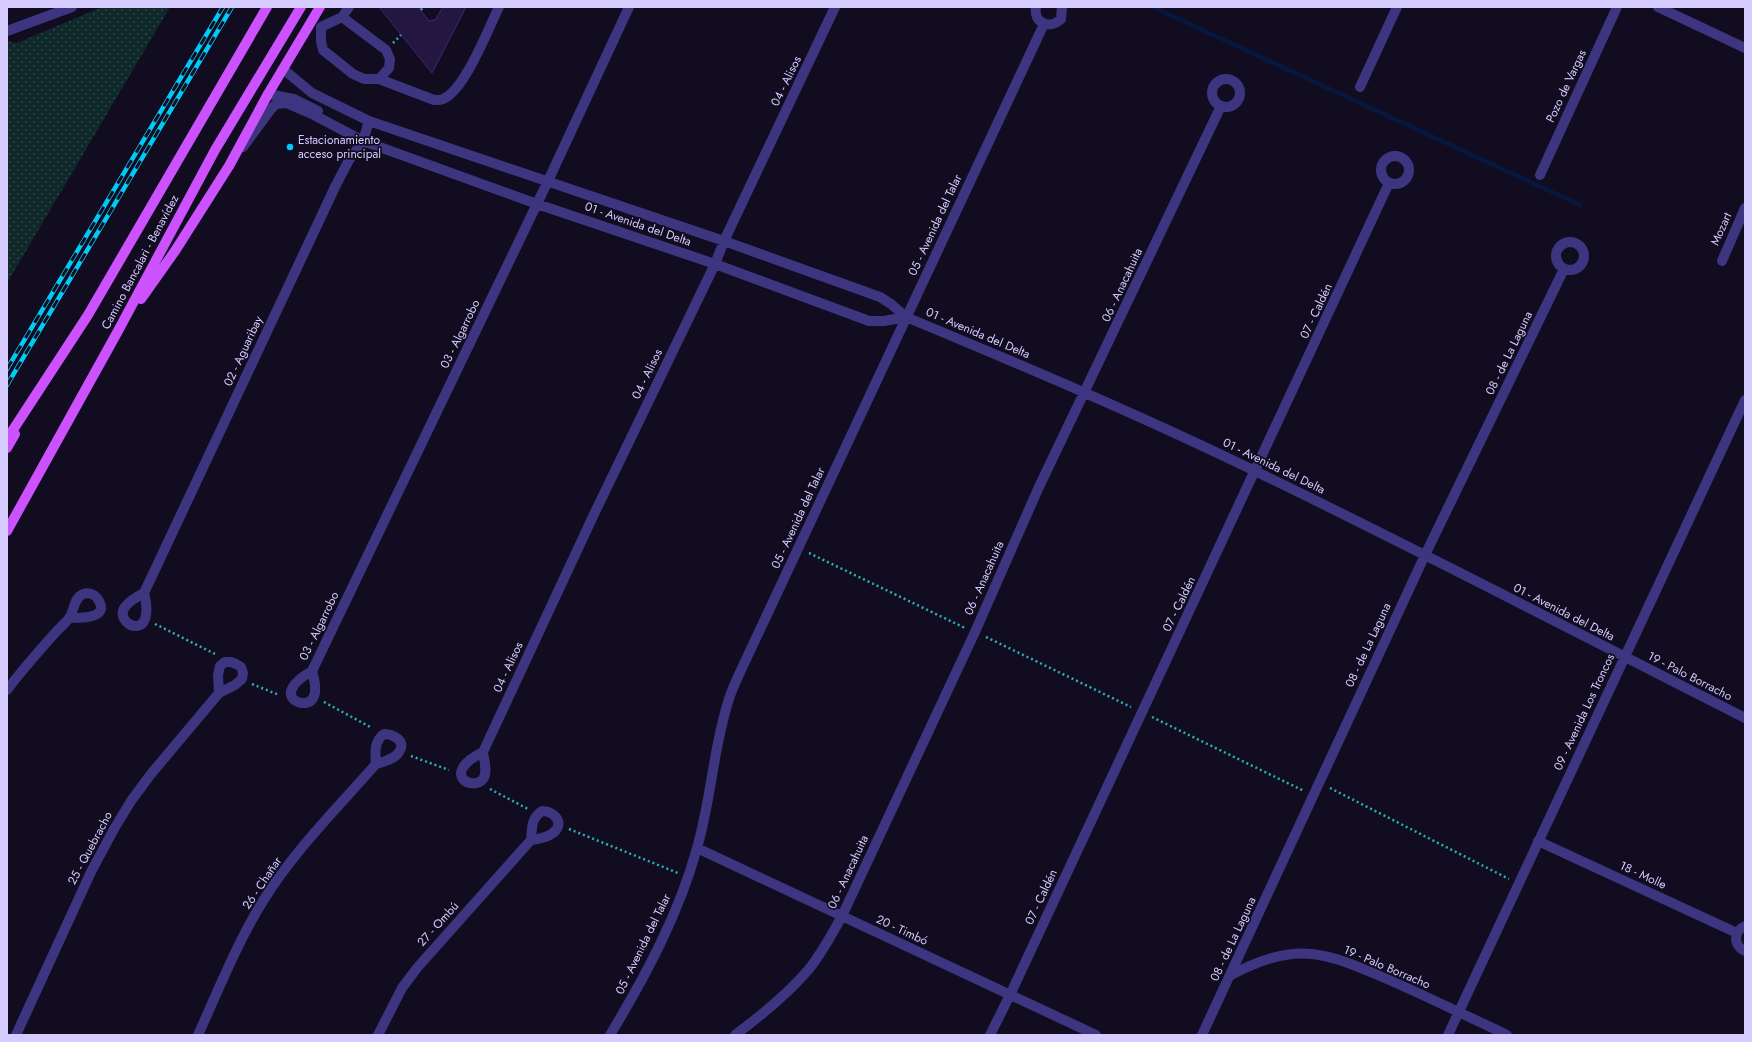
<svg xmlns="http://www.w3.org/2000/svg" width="1752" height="1042" font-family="Jost,sans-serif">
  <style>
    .grass { fill: url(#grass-dots) }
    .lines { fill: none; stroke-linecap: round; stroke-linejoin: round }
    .stream { stroke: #07173e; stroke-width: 4.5 }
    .building { fill: #231742; stroke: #3c286e }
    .path { stroke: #29b2b5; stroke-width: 2.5; stroke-dasharray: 2 3; stroke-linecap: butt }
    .minor { stroke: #3e3581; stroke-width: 10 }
    .major { stroke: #cc52ff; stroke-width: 10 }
    .rail-casing { stroke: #00caf6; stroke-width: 4.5 }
    .rail { stroke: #110c20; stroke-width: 3; stroke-dasharray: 9; stroke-linecap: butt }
    .poi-dot { fill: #00caf6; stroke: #110c20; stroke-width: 1.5 }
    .labels { text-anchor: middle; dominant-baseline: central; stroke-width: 3.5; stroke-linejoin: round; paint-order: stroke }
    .street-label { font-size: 12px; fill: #d5cbff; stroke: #110c20 }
    .poi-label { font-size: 12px; fill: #d5cbff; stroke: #110c20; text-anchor: start }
  </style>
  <defs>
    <pattern id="grass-dots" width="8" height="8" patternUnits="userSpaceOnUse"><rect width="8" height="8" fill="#0f292a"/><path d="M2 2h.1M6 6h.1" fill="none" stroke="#31474a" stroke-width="1.8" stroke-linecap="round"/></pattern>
  </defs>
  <rect width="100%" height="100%" fill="#110c20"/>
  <path class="grass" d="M102 7H170L7 283V41L17 43Z"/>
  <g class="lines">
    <path class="stream" d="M1153 7 1580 205"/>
  </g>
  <path class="building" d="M379 7H418L429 21 435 20 443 7H466L432 73Z"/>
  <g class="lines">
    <path class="path" d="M421 10 423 7
      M393 43 401 35
      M809 553 965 628
      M155 624 215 654
      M986 637 1131 707
      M252 684 279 695
      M324 702 372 728
      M1152 717 1304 791
      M411 756 449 770
      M1330 788 1509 879
      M490 789 528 809
      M569 829 678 873"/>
    <path class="minor" d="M1036 7C1033 23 1050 30 1061 19L1062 7
      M1658 7 1745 48
      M342 17 386 50 390 59 389 68 379 79
      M321 27V41L323 50 353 74 364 79H379L434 100C437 100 441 100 443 99 465 90 488 29 499 7
      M321 27 342 17 349 7
      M7 31 72 7
      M283 69 312 93 369 121 724 241 880 297 891 304 906 317C1024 366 1142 416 1257 472 1421 551 1583 636 1745 718
      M1212 93a14 14 0 1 1 28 0a14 14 0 1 1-28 0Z
      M1360 87 1397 7
      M268 94 294 99 318 111
      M243 147 271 109 276 104 286 103 314 115 363 141 537 204 715 264 869 321H884L906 317
      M1381 170a14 14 0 1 1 28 0a14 14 0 1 1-28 0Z
      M1540 175 1617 7
      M1556 256a14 14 0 1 1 28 0a14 14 0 1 1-28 0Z
      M1722 261 1745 208
      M144 593 335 187 349 160 363 141 369 121
      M144 593C156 641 119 627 123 611 125 603 137 597 144 593Z
      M312 671 548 181 629 7
      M312 671C314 679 317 689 314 696 309 713 266 697 312 671Z
      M7 690C22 670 38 652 55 633 59 628 66 623 70 617 74 610 74 598 83 594 90 592 96 595 99 601 109 619 79 618 69 618
      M384 734C393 734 407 741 399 752 395 759 383 762 376 764 375 753 374 741 384 734Z
      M483 752 596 510 715 264 724 241 835 7
      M483 752C484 760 488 772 483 779 473 792 439 774 483 752Z
      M542 811C551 811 564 820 556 830 551 837 539 839 531 840 532 829 531 818 542 811Z
      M1538 841 1737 933
      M697 848 1096 1035
      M1745 926C1733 931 1733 946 1745 951
      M1231 975C1256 962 1283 951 1312 954 1339 957 1363 969 1387 979 1428 997 1467 1016 1507 1035
      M16 1035 91 872 114 829 131 801 151 774 219 693 235 685 242 679 243 673 241 667 236 664 231 662H225L220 666 218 675 219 693
      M198 1035C218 991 238 941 263 901 294 851 337 808 376 764
      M378 1035 402 988 417 968 531 840
      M610 1035C645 977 679 914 697 848 711 800 713 750 728 702 731 691 737 679 742 668L1044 24
      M735 1035C762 1015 787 995 809 969 822 953 832 934 842 916L975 632 1038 489 1221 106
      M990 1035 1010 995C1136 724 1264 454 1389 183
      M1202 1035 1425 555 1564 269
      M1448 1035 1745 400"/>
    <path class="major" d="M141 299 175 251 229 166 268 94 320 7
      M7 439 88 315 267 7
      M7 448 15 434
      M7 531 118 331 215 150 301 7"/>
    <defs>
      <path id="rail" d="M7 369 223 7
        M7 385 232 7"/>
    </defs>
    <use href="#rail" class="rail-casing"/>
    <use href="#rail" class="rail"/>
  </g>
  <circle class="poi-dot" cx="290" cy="147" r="4"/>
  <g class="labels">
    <g class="street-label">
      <text transform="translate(786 81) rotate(-64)">04 - Alisos</text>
      <text transform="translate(1566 86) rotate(-65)">Pozo de Vargas</text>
      <text transform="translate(638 224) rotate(19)">01 - Avenida del Delta</text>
      <text transform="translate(935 225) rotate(-65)">05 - Avenida del Talar</text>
      <text transform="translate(1721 229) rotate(-66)">Mozart</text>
      <text transform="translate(140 262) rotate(-62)">Camino Bancalari - Benavídez</text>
      <text transform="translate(1122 285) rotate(-65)">06 - Anacahuita</text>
      <text transform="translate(1316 311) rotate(-65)">07 - Caldén</text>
      <text transform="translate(978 333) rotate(23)">01 - Avenida del Delta</text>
      <text transform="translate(460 334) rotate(-64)">03 - Algarrobo</text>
      <text transform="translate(243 351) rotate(-65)">02 - Aguaribay</text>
      <text transform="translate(1509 353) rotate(-64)">08 - de La Laguna</text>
      <text transform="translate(647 374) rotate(-64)">04 - Alisos</text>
      <text transform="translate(1274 466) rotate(26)">01 - Avenida del Delta</text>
      <text transform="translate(798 518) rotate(-65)">05 - Avenida del Talar</text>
      <text transform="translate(984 578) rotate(-66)">06 - Anacahuita</text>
      <text transform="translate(1179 604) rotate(-64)">07 - Caldén</text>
      <text transform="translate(1564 612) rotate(27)">01 - Avenida del Delta</text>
      <text transform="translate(319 626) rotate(-64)">03 - Algarrobo</text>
      <text transform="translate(1368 645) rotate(-65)">08 - de La Laguna</text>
      <text transform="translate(508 667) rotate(-65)">04 - Alisos</text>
      <text transform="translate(1690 676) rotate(27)">19 - Palo Borracho</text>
      <text transform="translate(1584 712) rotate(-65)">09 - Avenida Los Troncos</text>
      <text transform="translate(90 848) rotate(-62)">25 - Quebracho</text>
      <text transform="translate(848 872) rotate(-65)">06 - Anacahuita</text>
      <text transform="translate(1643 875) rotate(25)">18 - Molle</text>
      <text transform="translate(262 883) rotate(-56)">26 - Chañar</text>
      <text transform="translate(1041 897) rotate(-65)">07 - Caldén</text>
      <text transform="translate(438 924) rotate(-48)">27 - Ombú</text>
      <text transform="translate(902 930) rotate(25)">20 - Timbó</text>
      <text transform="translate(1233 939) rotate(-65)">08 - de La Laguna</text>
      <text transform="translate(643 944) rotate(-64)">05 - Avenida del Talar</text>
      <text transform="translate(1387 967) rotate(23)">19 - Palo Borracho</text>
    </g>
    <g class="poi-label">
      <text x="298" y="140">Estacionamiento<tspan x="298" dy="14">acceso principal</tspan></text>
    </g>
  </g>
  <rect width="1752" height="1042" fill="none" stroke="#d5cbff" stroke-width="16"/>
</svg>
